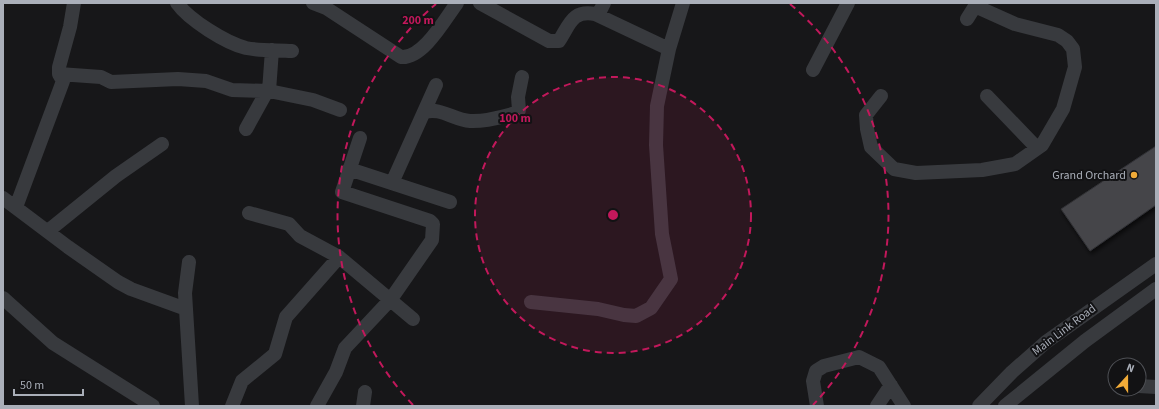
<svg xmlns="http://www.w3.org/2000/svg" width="1159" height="409" font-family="'Source Sans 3',sans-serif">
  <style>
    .building { fill: #444549; stroke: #313135; filter: url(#shadow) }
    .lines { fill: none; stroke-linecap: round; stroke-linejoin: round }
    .minor { stroke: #383a3e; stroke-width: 14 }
    .ring { fill: none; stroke: #c2185b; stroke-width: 2; stroke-dasharray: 7 5 }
    .poi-dot { fill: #f1ab38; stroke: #121214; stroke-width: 1.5 }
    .labels { text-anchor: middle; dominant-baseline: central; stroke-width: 4; stroke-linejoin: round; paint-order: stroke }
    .poi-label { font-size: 12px; fill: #aaafb9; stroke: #121214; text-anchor: end }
    .street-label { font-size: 12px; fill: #aaafb9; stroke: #121214 }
    .centre { fill: #c2185b; stroke: #121214; stroke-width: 2 }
    .ring-label { font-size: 12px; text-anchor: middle; font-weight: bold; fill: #c2185b; stroke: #121214; stroke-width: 4; stroke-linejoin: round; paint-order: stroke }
  </style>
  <defs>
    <filter id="shadow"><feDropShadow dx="1.5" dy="3" stdDeviation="2" flood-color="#0009"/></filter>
  </defs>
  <rect width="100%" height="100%" fill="#171719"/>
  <path class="building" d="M1156 146V205L1090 251 1061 209Z"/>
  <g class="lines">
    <path class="minor" d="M177 3C189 20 226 43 246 48 261 51 277 50 292 51
      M313 3 326 8 401 57C423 59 445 19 457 3
      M480 3 549 41H559C570 24 572 10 595 14L669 49
      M598 15 604 3
      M967 19 977 3
      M813 70 848 3
      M59 74 101 77 111 82 178 79 206 81 232 90 269 91 313 100 340 110
      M269 91 272 50
      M881 96 866 115 867 129 871 147 894 169 916 173 982 170 1015 164 1042 145 1063 109 1075 67 1073 49 1067 41 1058 35 1015 24 975 6
      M987 96 1037 148
      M425 112C440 107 454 120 470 121 484 122 502 117 516 113L519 110 518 97 522 77
      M246 129 267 91
      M349 169 450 202
      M392 183 436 85
      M3 198 68 247 118 282 131 289 186 309
      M16 207 63 81 59 74V67L70 27 74 3
      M249 213 289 224 300 236 339 257 413 319
      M48 231 116 176 162 144
      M189 262 185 293 192 406
      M3 298 53 343 153 406
      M531 302 598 309 624 315 636 316 651 308 671 279 662 234 656 145 657 106 669 49 683 3
      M1139 386 1156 387
      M232 406 242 381 275 354 286 317 339 257
      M317 406 336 372 345 348 391 299 432 240 433 224 430 221 342 192 360 138
      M363 406 365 392
      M817 406 813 381 816 371 824 366 859 357 879 367 904 406
      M877 406 891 385
      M979 406 1012 372 1046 342 1156 264
      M1005 406 1085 341 1156 289"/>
  </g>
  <circle cx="613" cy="215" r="138" fill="#c2185b" fill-opacity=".12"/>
  <g class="ring">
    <circle cx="613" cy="215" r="138"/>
    <path d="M413 405A276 276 0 0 1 436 4M790 4A276 276 0 0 1 813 405"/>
  </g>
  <circle class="poi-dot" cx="1134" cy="175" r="4"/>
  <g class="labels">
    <g class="poi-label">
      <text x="1126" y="175">Grand Orchard</text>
    </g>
    <g class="street-label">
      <text transform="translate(1064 330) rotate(-37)">Main Link Road</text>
    </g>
  </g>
  <circle cx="613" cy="215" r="6" class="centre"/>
  <g class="ring-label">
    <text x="418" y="24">200 m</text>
    <text x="515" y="122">100 m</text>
  </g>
  <rect width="1159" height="409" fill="none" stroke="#aaafb9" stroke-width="8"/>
  <g transform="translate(1127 377) rotate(21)"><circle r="19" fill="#121214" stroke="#4f5156"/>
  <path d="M0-3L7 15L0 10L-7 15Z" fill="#f1ab38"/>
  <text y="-6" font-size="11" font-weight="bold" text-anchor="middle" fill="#aaafb9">N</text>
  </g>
  <path d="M14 389v6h69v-6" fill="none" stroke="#aaafb9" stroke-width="2"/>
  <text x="20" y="389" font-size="12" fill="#aaafb9" stroke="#121214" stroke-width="3" paint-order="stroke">50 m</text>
</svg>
